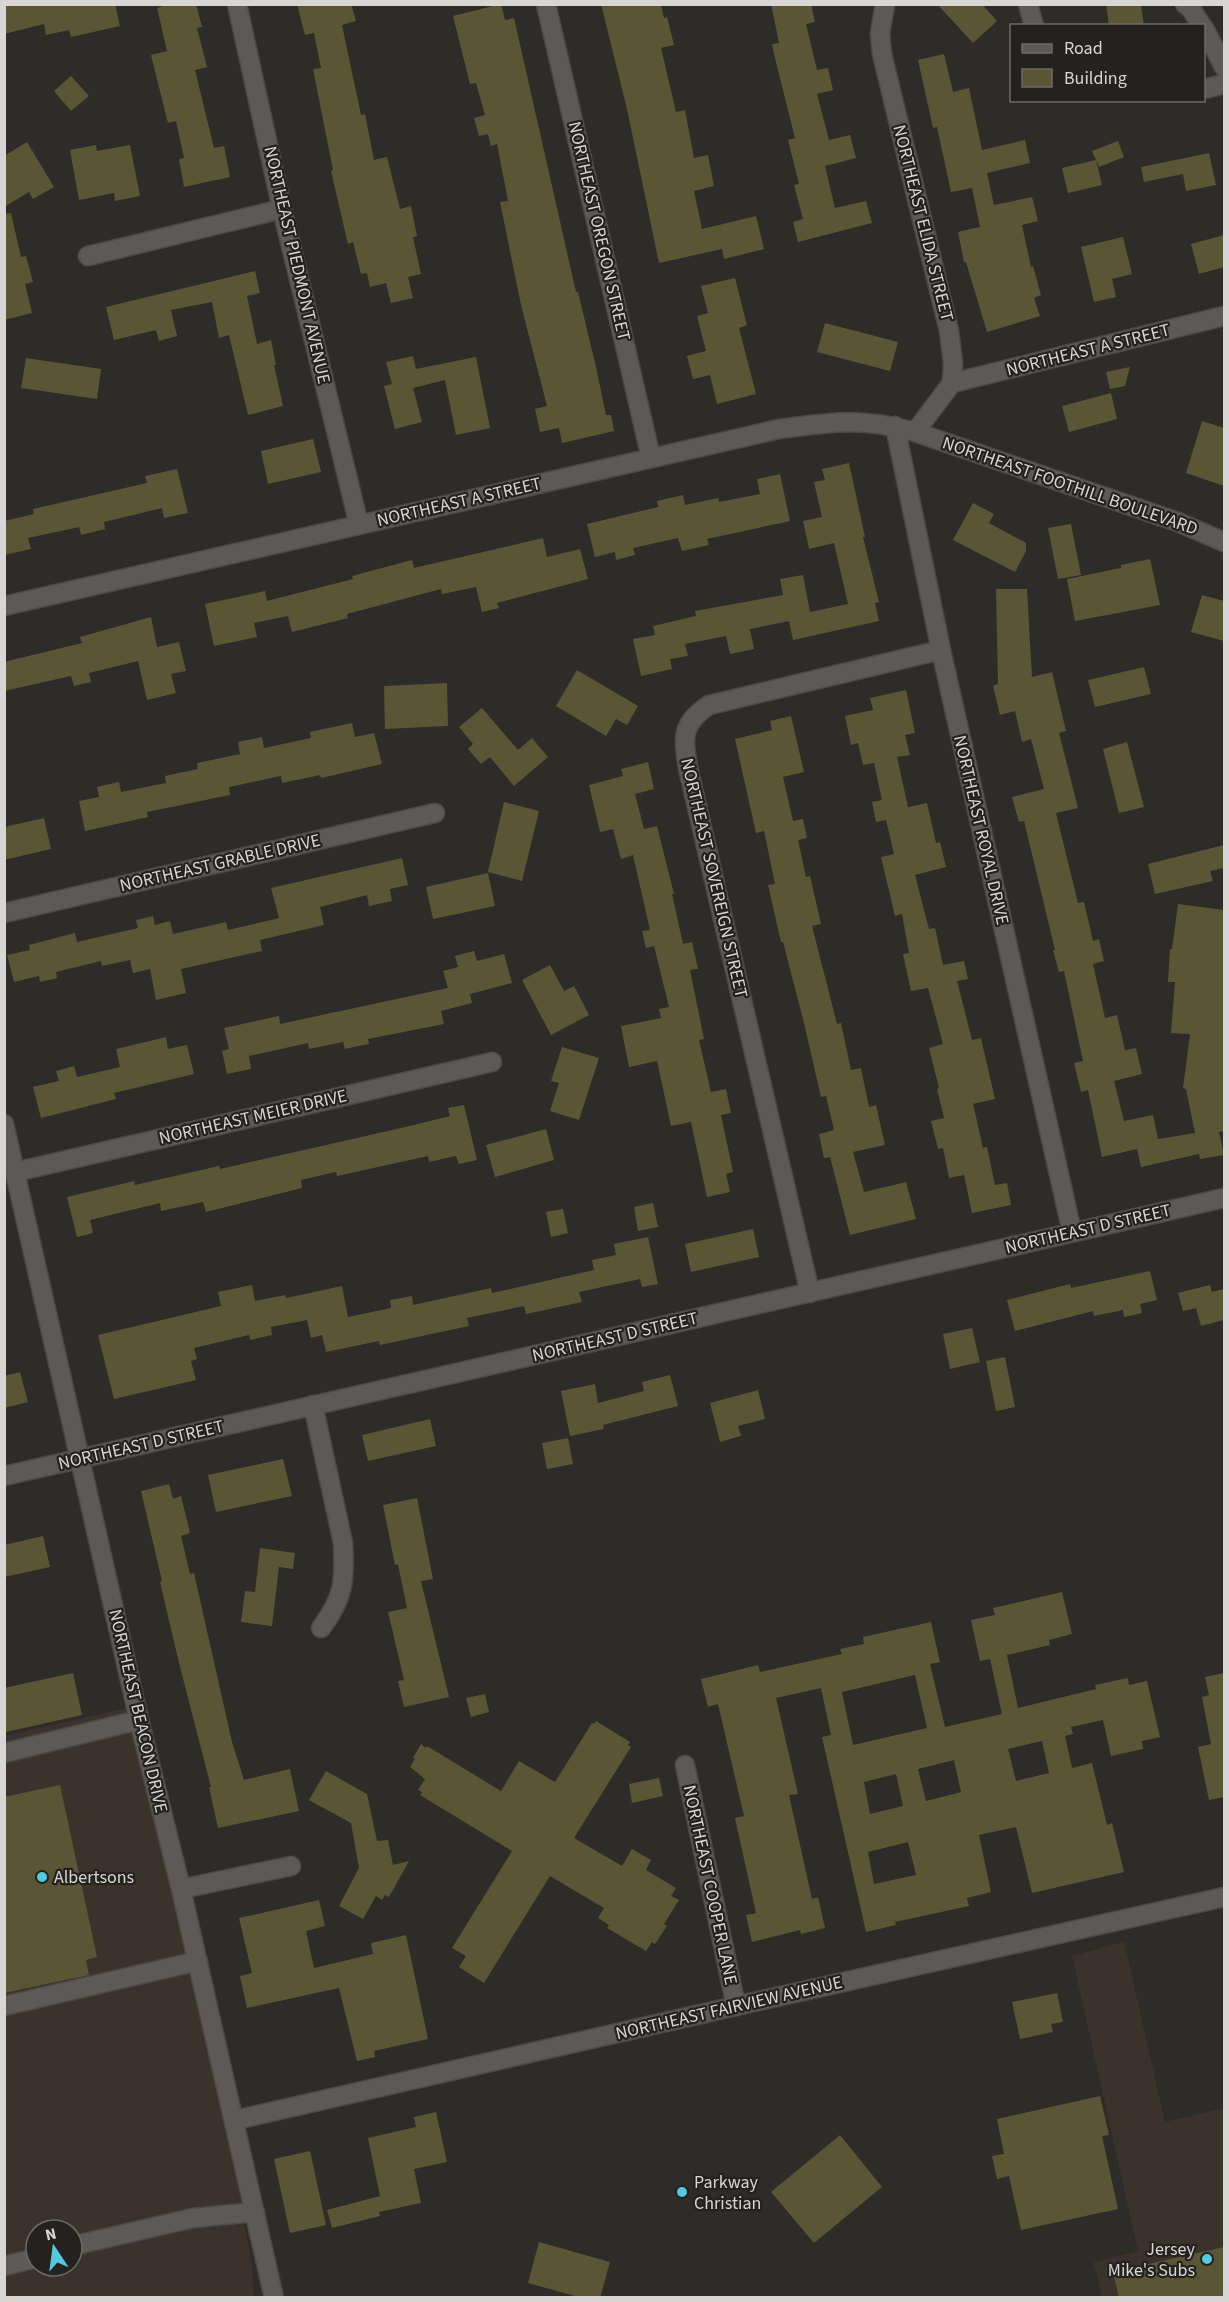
<svg xmlns="http://www.w3.org/2000/svg" width="1229" height="2302" font-family="'Source Sans 3',sans-serif">
  <style>
    .built { fill: #39332b; fill-rule: evenodd }
    .building { fill: #595635; fill-rule: evenodd }
    .lines { fill: none; stroke-linecap: round; stroke-linejoin: round }
    .minor-casing { stroke: #4c4a48; stroke-width: 21 }
    .minor { stroke: #5c5956; stroke-width: 18 }
    .poi-dot { fill: #56c9e0; stroke: #24221f; stroke-width: 2 }
    .labels { text-anchor: middle; dominant-baseline: central; stroke-width: 4.5; stroke-linejoin: round; paint-order: stroke }
    .street-label { font-size: 18px; fill: #d7d6d4; stroke: #24221f }
    .poi-label { font-size: 18px; fill: #d7d6d4; stroke: #24221f; text-anchor: start }
  </style>
  <rect width="100%" height="100%" fill="#2e2c29"/>
  <path class="built" d="M131 1707 192 1970 239 2191 252 2266 254 2297H5L4 1736ZM36 2230H72V2266H36Z
    M1124 1942 1165 2122 1224 2108V2297H1102L1094 2262 1138 2251 1072 1956Z"/>
  <path class="building" d="M4 4H115L120 26 71 37 69 30 46 35 44 24 4 34Z
    M169 4H196L202 27 197 28 207 67 195 70 214 148 224 146 230 177 184 187 179 159 184 158 176 121 168 123 151 55 167 51 157 8Z
    M297 4H351L356 21 342 25 361 115 365 114 374 160 387 157 400 209 411 206 417 236 413 237 421 274 408 277 413 298 391 303 386 283 370 287 367 273 361 274 353 242 348 244 331 171 333 170 313 69 321 68 314 33 305 35Z
    M501 4 505 20 514 18 576 292H578L596 367 606 415H611L614 431 562 443 559 428 540 432 535 409 547 406 521 305 500 202 508 201 497 144 491 146 488 134 479 136 474 118 485 115 476 83 470 84 453 16Z
    M601 4H661L664 18 667 17 674 45 661 48 676 112 685 110 694 158 708 155 714 186 694 191 702 229 756 216 764 249 724 259 722 249 659 263 627 109Z
    M771 4H811L815 22 806 24 817 70 828 68 833 90 817 94 829 140 850 135 856 158 825 166 835 208 866 201 872 223 798 242 793 222 803 219 794 185 799 184 788 140 795 138 774 54 772 44 779 43Z
    M937 4H982L997 21 973 43Z
    M1106 4H1141L1144 26H1109Z
    M944 54 953 92 969 88 982 150 1025 140 1030 163 987 173 994 205 1032 197 1038 221 1022 225 1031 267 1033 266 1041 295 1034 298 1040 316 987 332 966 262H964L958 232 980 227 972 188 951 192 937 127 933 128 918 60Z
    M71 76 89 96 71 111 54 91Z
    M1118 141 1124 157 1099 167 1092 151Z
    M27 142 54 187 33 199 29 192 4 207V156Z
    M96 145 97 151 130 145 140 196 115 201 114 193 79 200 70 150Z
    M1209 153 1216 185 1186 191 1183 174 1144 182 1141 167Z
    M1096 160 1102 185 1068 193 1062 168Z
    M11 213 21 257 26 256 33 282 25 284 32 313 4 320V214Z
    M1224 235V267L1199 274 1191 244Z
    M1123 237 1132 274 1112 279 1116 297 1094 302 1081 247Z
    M255 271 260 293 247 296 257 344 271 340 276 365H274L283 406 248 415 229 335 219 338 212 302 171 310 177 336 159 341 156 330 114 340 106 307Z
    M735 278 747 325 739 328 756 394 717 404 710 375 693 379 687 356 706 351 697 316 708 313 701 286Z
    M825 323 898 342 890 371 817 352Z
    M413 356 416 369 476 357 490 428 456 435 445 380 413 388 422 422 395 429 384 386 392 384 386 362Z
    M26 358 101 369 97 399 21 388Z
    M1130 367 1125 386 1110 389 1106 372Z
    M1111 393 1117 419 1069 432 1062 406Z
    M1202 421 1224 428V486L1186 473Z
    M313 439 321 472 268 484 261 451Z
    M849 463 865 537H863L879 602 875 603 879 621 793 640 789 621 750 629 754 649 730 654 726 636 685 644 688 656 670 659 672 669 641 676 633 639 655 635 653 626 696 616 695 611 783 595 780 579 803 575 810 612 848 604 834 543 809 549 803 521 822 517 814 482 825 480 822 469Z
    M177 469 188 513 164 518 162 508 104 522 105 529 81 535 79 527 28 538 31 549 4 555V521L34 514 33 509 147 483 145 476Z
    M780 474 790 521 707 539 709 545 682 551 678 538 633 548 635 555 616 560 615 552 595 557 587 524 658 507 657 501 683 495 685 505 718 498 719 502 760 494 757 479Z
    M973 503 994 514 989 523 1026 543V551L1015 572 953 540Z
    M1071 524 1081 575 1058 579 1048 528Z
    M543 538 547 557 580 549 588 579 497 603 499 608 482 612 476 587 442 594 441 589 347 614 348 618 292 632 288 616 254 623 257 637 214 646 205 604 265 591 267 601 353 579 352 576 412 560 414 568Z
    M1150 559 1160 605 1075 621 1067 579 1121 568V565Z
    M996 589H1027L1032 677 1052 672 1066 731 1059 733 1078 808 1056 813 1078 903 1084 902 1093 941 1099 939 1104 961 1093 964 1105 1018 1117 1015 1125 1050 1136 1048 1142 1074 1114 1081 1124 1121 1153 1115 1158 1139 1195 1133 1186 1089 1183 1088 1190 1034 1171 1033 1175 982H1168L1170 949H1172L1178 904 1224 910V1131L1219 1132 1224 1155 1200 1159 1199 1154 1141 1167 1137 1149 1102 1157 1088 1090 1081 1092 1074 1063 1083 1061 1064 971 1059 972 1053 950H1055L1024 821 1019 822 1012 797 1044 789 1031 739 1022 742 1015 711 1000 715 993 686 998 684Z
    M1202 595 1224 601V641L1191 632Z
    M151 617 157 647 179 642 186 671 171 674 176 693 147 700 138 661 89 673 91 682 74 686 71 676 4 691V662L82 643 80 637Z
    M1144 667 1151 694 1095 707 1088 680Z
    M577 670 638 706 627 725 616 719 606 736 556 706Z
    M447 683 448 726 385 729 384 686Z
    M906 690 915 733 905 735 910 755 897 757 908 807 927 803 936 843 940 842 946 867 915 875 929 929 935 928 943 965 964 961 968 979 957 981 972 1040 981 1038 995 1099 973 1104 983 1148 987 1147 995 1185 1007 1183 1011 1205 972 1213 964 1175 949 1178 943 1148 938 1149 931 1121 944 1118 937 1089 939 1088 929 1048 943 1044 928 988 911 991 903 954 909 953 902 914 895 916 881 857 894 854 886 820 876 822 872 802 882 800 874 763 863 765 858 743 851 745 845 716 873 710 870 698Z
    M482 708 518 750 532 738 548 757 514 786 490 757 481 764 468 749 473 744 459 727Z
    M791 716 804 772 783 777 793 821 803 819 807 838 798 840 806 877 810 876 821 924 812 926 837 1024 841 1023 851 1070 861 1068 869 1107 876 1105 885 1145 853 1152 864 1192 906 1182 916 1219 850 1235 830 1157 824 1158 819 1134 834 1130 826 1096 821 1097 804 1023 783 942H781L768 885 775 884 764 831 756 833 735 739 772 730 770 721Z
    M352 723 355 737 374 733 382 764 321 778 320 775 282 783 281 776 229 787 230 795 147 812 148 817 85 831 79 801 99 797 97 787 119 782 121 792 166 783 165 776 198 769 197 763 240 754 238 742 262 737 264 748 311 738 310 732Z
    M1127 742 1144 807 1119 813 1103 749Z
    M648 762 654 789 635 794 644 829 657 826 674 894H672L683 944 692 942 698 969 690 970 704 1039 699 1040 711 1092 726 1089 731 1113 721 1115 733 1172 726 1174 730 1192 707 1197 691 1122 671 1126 657 1061 629 1067 621 1026 661 1018 659 1009 669 1007 654 946 646 948 642 931 650 930 633 855 621 859 613 829 600 832 589 785 623 776 621 769Z
    M504 802 539 811 522 881 488 872Z
    M44 818 51 849 4 860V827Z
    M1224 845V868L1210 871 1213 881 1155 894 1148 864Z
    M402 858 408 885 390 889 392 901 369 906 367 895 320 907 324 925 260 940 262 951 181 969 186 993 156 1000 150 969 133 973 130 960 102 966 101 961 56 972 57 978 40 982 39 976 14 982 7 955 30 950 29 945 75 933 77 942 138 928 136 920 153 916 155 925 170 921 173 934 226 922 228 930 279 918 271 888Z
    M488 873 495 906 433 919 426 887Z
    M474 951 477 961 504 954 512 983 470 994 472 1003 441 1011 444 1024 368 1039 369 1044 345 1049 343 1042 309 1049 308 1043 249 1056 251 1069 227 1074 222 1051 229 1049 224 1028 279 1016 280 1024 448 988 443 971 458 967 455 956Z
    M550 965 564 991 574 986 589 1015 551 1035 522 980Z
    M166 1037 168 1049 187 1045 194 1074 114 1093 116 1099 41 1118 33 1087 59 1081 56 1071 74 1066 77 1077 120 1067 116 1049Z
    M562 1047 599 1058 579 1120 550 1111 559 1083 551 1081Z
    M464 1105 477 1160 459 1164 456 1156 429 1162 428 1156 337 1176 336 1172 301 1180 302 1188 206 1212 203 1202 161 1211 160 1203 90 1220 93 1233 77 1237 67 1197 134 1181 135 1185 219 1166 220 1169 397 1129 450 1116 448 1108Z
    M546 1129 554 1160 495 1177 486 1145Z
    M653 1203 658 1227 638 1231 634 1207Z
    M563 1209 568 1233 551 1237 546 1212Z
    M753 1229 759 1257 691 1272 685 1244Z
    M648 1237 658 1284 642 1287 640 1279 579 1292 582 1302 526 1314 524 1306 467 1318 469 1326 380 1345 379 1341 326 1352 322 1335 311 1338 307 1320 271 1327 272 1335 250 1340 249 1335 194 1348 197 1359 191 1361 196 1380 114 1399 98 1335 221 1306 218 1292 252 1285 255 1301 285 1295 286 1298 342 1286 348 1317 391 1308 390 1300 412 1296 413 1305 491 1288 492 1293 594 1270 592 1260 616 1255 614 1244Z
    M1150 1271 1157 1300 1140 1304 1142 1313 1124 1317 1123 1310 1094 1316 1093 1311 1015 1331 1007 1300 1070 1284 1071 1288Z
    M1210 1285 1212 1292 1224 1289V1320L1201 1326 1196 1308 1183 1311 1178 1293Z
    M972 1328 980 1362 950 1369 943 1334Z
    M1005 1357 1015 1407 996 1411 986 1361Z
    M20 1372 28 1402 4 1408V1376Z
    M670 1375 678 1406 603 1425 604 1429 570 1436 561 1391 595 1384 598 1403 644 1391 642 1382Z
    M758 1390 765 1419 738 1426 741 1436 720 1442 710 1403Z
    M430 1419 436 1446 368 1461 362 1435Z
    M568 1438 573 1464 547 1469 542 1443Z
    M283 1459 292 1496 216 1512 208 1475Z
    M169 1484 173 1499 181 1496 190 1533 181 1536 190 1574 194 1573 232 1742 244 1780 290 1769 299 1811 218 1828 209 1787H211L179 1663 160 1582 162 1581 141 1491Z
    M417 1498 433 1579 421 1581 449 1697 404 1707 398 1681 404 1680 388 1612 407 1608 398 1564 395 1565 383 1505Z
    M43 1536 50 1567 4 1577V1545Z
    M260 1548 295 1553 293 1569 279 1567 272 1626 241 1622 245 1591 255 1592Z
    M1062 1592 1072 1634 1049 1640 1050 1645 1007 1655 1018 1708 1096 1689 1095 1685 1128 1678 1129 1685 1147 1681 1160 1737 1142 1741 1143 1749 1111 1756 1103 1720 1071 1727 1073 1734 1065 1736 1072 1768 1092 1763 1107 1825 1112 1823 1124 1872 1032 1893 1016 1827 979 1835 991 1892 967 1898 969 1906 895 1922 896 1925 866 1932 822 1737 831 1735 821 1688 776 1698 798 1794 789 1795 812 1899 818 1897 825 1928 801 1934 800 1930 752 1942 746 1915 756 1913 735 1818 744 1816 718 1704 708 1707 701 1679 758 1665 760 1672 842 1654 840 1649 864 1644 863 1637 931 1622 940 1662 930 1664 945 1727 1002 1714 990 1659 980 1661 971 1620 995 1615 993 1608ZM915 1675 927 1728 853 1745 842 1692ZM1042 1741 1049 1773 1016 1781 1008 1749ZM954 1760 961 1792 926 1801 918 1769ZM896 1774 903 1806 870 1814 864 1782ZM908 1842 916 1875 874 1884 868 1852Z
    M73 1673 82 1715 6 1732 4 1688Z
    M1224 1673V1797L1209 1800 1198 1747 1211 1744 1202 1697 1209 1695 1205 1677Z
    M485 1694 489 1712 471 1717 466 1698Z
    M596 1721 630 1742 628 1745 631 1747 574 1838 622 1866 632 1849 651 1860 646 1870 676 1888 671 1896 679 1900 664 1924 667 1926 655 1944 652 1942 646 1951 607 1928 609 1925 598 1918 604 1908 550 1876 484 1983 459 1967 466 1956 452 1948 512 1851 420 1795 422 1792 418 1790 425 1779 410 1767 415 1759 413 1758 421 1744 426 1748 427 1746 501 1791 519 1761 555 1782 592 1723 594 1724Z
    M326 1771 367 1794 377 1841 388 1840 393 1865 409 1861 389 1897 385 1895 382 1900 376 1896 363 1919 339 1906 359 1868 351 1823 309 1800Z
    M659 1778 663 1796 632 1803 629 1784Z
    M60 1785 97 1957 86 1960 89 1975 4 1993V1797Z
    M319 1900 325 1926 306 1931 314 1968 373 1954 371 1943 406 1935 428 2039 374 2051 375 2057 357 2061 339 1988 247 2008 240 1976 252 1973 239 1918Z
    M1057 1993 1063 2022 1051 2024 1053 2032 1020 2039 1012 2002Z
    M1100 2096 1109 2135 1102 2136 1118 2209 1021 2230 1009 2176 997 2179 992 2156 1004 2154 997 2119Z
    M436 2112 447 2162 414 2169 421 2203 379 2212 380 2216 332 2228 327 2210 380 2196 368 2138 416 2127 414 2117Z
    M840 2135 882 2187 814 2243 771 2192Z
    M310 2151 326 2225 290 2233 274 2159Z
    M539 2242 610 2262 600 2298H582L528 2283Z
    M1224 2247V2298H1119L1113 2272Z"/>
  <g class="lines">
    <defs>
      <path id="minor" d="M237 4 282 209 359 525
        M546 4 651 458
        M885 4 880 34 882 54 949 331 953 363 952 383 915 432
        M1028 4 1034 26
        M1185 4 1191 9 1202 26
        M1204 28 1224 67
        M1204 89 1224 84
        M88 256 282 209
        M952 383 1224 316
        M895 426 941 650 1072 1232
        M4 606 779 429C832 422 862 417 915 432L1178 522 1224 542
        M4 913 435 813
        M4 1124 139 1720 181 1889 274 2298
        M15 1172 492 1062
        M810 1293 688 768C683 736 681 724 709 705L941 650
        M313 1405 343 1543C345 1580 344 1598 321 1628
        M4 1476 1224 1198
        M4 1753 139 1720
        M685 1765 736 2006
        M181 1889 291 1866
        M4 2006 198 1961
        M235 2120 736 2006 1224 1897
        M72 2246 193 2218 255 2212
        M4 2266 36 2258"/>
    </defs>
    <use href="#minor" class="minor-casing"/>
    <use href="#minor" class="minor"/>
  </g>
  <g class="poi-dot">
    <circle cx="42" cy="1877" r="6"/>
    <circle cx="682" cy="2192" r="6"/>
    <circle cx="1207" cy="2259" r="6"/>
  </g>
  <g class="labels">
    <g class="street-label">
      <text transform="translate(923 223) rotate(76)">NORTHEAST ELIDA STREET</text>
      <text transform="translate(599 231) rotate(77)">NORTHEAST OREGON STREET</text>
      <text transform="translate(297 265) rotate(77)">NORTHEAST PIEDMONT AVENUE</text>
      <text transform="translate(1088 350) rotate(-14)">NORTHEAST A STREET</text>
      <text transform="translate(1070 486) rotate(19)">NORTHEAST FOOTHILL BOULEVARD</text>
      <text transform="translate(459 502) rotate(-13)">NORTHEAST A STREET</text>
      <text transform="translate(981 830) rotate(77)">NORTHEAST ROYAL DRIVE</text>
      <text transform="translate(220 863) rotate(-13)">NORTHEAST GRABLE DRIVE</text>
      <text transform="translate(714 878) rotate(77)">NORTHEAST SOVEREIGN STREET</text>
      <text transform="translate(253 1117) rotate(-13)">NORTHEAST MEIER DRIVE</text>
      <text transform="translate(1088 1229) rotate(-13)">NORTHEAST D STREET</text>
      <text transform="translate(615 1337) rotate(-13)">NORTHEAST D STREET</text>
      <text transform="translate(141 1445) rotate(-13)">NORTHEAST D STREET</text>
      <text transform="translate(138 1711) rotate(77)">NORTHEAST BEACON DRIVE</text>
      <text transform="translate(710 1885) rotate(78)">NORTHEAST COOPER LANE</text>
      <text transform="translate(729 2008) rotate(-13)">NORTHEAST FAIRVIEW AVENUE</text>
    </g>
    <g class="poi-label">
      <text x="54" y="1877">Albertsons</text>
      <text x="694" y="2182">Parkway<tspan x="694" dy="21">Christian</tspan></text>
      <text x="1195" y="2249" text-anchor="end">Jersey<tspan x="1195" dy="21">Mike's Subs</tspan></text>
    </g>
  </g>
  <rect width="1229" height="2302" fill="none" stroke="#d7d6d4" stroke-width="12"/>
  <rect x="1010" y="24" width="195" height="78" fill="#24221f" stroke="#6c6a67" stroke-width="1.5"/>
  <rect x="1022" y="44" width="30" height="9" fill="#5c5956" stroke="#6c6a67" stroke-width="1.5"/>
  <text x="1064" y="54" font-size="18" fill="#d7d6d4">Road</text>
  <rect x="1022" y="69" width="30" height="18" fill="#595635" stroke="#6c6a67" stroke-width="1.5"/>
  <text x="1064" y="84" font-size="18" fill="#d7d6d4">Building</text>
  <g transform="translate(54 2248) rotate(347)"><circle r="28" fill="#24221f" stroke="#6c6a67" stroke-width="1.5"/>
  <path d="M0-4.5L10 22L0 15L-10 22Z" fill="#56c9e0"/>
  <text y="-9" font-size="16" font-weight="bold" text-anchor="middle" fill="#d7d6d4">N</text>
  </g>
</svg>
